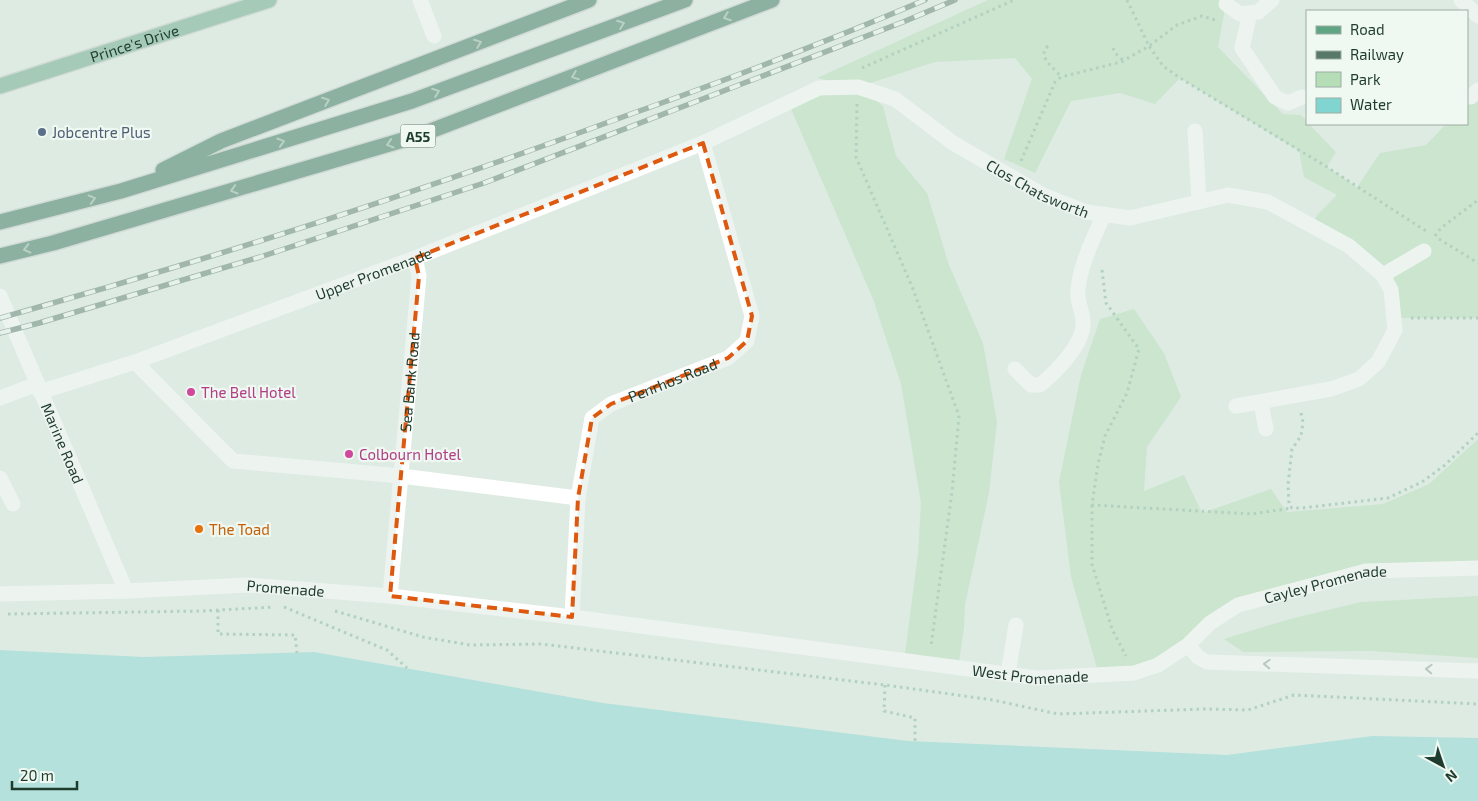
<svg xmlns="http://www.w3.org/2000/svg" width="1478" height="801" font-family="'Exo 2',sans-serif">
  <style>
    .green { fill: #b5deb7 }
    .water { fill: #81d5d0 }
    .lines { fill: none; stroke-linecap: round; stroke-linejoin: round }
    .major-casing { stroke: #c0c8c4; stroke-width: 18 }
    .highway-casing { stroke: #c0c8c4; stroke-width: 18 }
    .path { stroke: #7cb195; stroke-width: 3; stroke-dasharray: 2.5 4; stroke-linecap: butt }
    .minor { stroke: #fff; stroke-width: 15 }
    .major { stroke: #5fa483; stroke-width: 15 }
    .highway { stroke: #286a4e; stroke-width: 15 }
    .rail-casing { stroke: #587869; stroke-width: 5.5 }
    .rail { stroke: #eff8f1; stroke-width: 4; stroke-dasharray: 11; stroke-linecap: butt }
    .oneway { stroke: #8cb1a0 }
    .oneway2 { stroke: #8e9e96 }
    .marked { fill: none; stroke: #de580e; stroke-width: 4; stroke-dasharray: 10 6; stroke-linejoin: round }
    .service-dot { fill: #5c6f8a; stroke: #eff8f1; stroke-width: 2 }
    .hotel-dot { fill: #d1479c; stroke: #eff8f1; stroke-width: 2 }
    .food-dot { fill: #e8710a; stroke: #eff8f1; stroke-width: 2 }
    .labels { text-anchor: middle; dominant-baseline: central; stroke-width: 4.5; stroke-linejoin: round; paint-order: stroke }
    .shield { fill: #eff8f1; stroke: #5d7468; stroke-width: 1 }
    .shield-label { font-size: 14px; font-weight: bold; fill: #1e3c2e }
    .street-label { font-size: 15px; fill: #1e3c2e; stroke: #eff8f1 }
    .service-label { font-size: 15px; fill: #4e5e75; stroke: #eff8f1; text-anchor: start }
    .hotel-label { font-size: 15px; fill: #b23c85; stroke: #eff8f1; text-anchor: start }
    .food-label { font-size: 15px; fill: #c56008; stroke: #eff8f1; text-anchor: start }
  </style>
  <rect width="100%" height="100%" fill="#deebe3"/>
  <path class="green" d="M988 0H1224L1226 4 1218 47 1283 114 1301 115 1307 121V124H1309L1336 152 1327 167 1357 187 1380 153 1426 145 1446 124H1467V102L1478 89V318H1394L1383 275 1311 225 1318 214 1337 195 1304 177 1299 151 1180 78 1155 104 1120 93 1071 101 1035 173 1004 159 1032 79 1015 58 935 62 858 87 883 106 896 156 927 193 949 265 983 343 997 422 989 493 965 605 964 628 958 668 904 661 918 554 921 503 901 384 873 299 788 102 855 87 817 78Z
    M1134 309 1164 353 1181 397 1147 447 1144 491 1184 475 1202 513 1271 489 1287 512 1383 504 1429 484 1478 439V568L1366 571 1238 605 1158 665 1099 675 1071 577 1059 482 1081 375 1100 319Z
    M1478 596V658L1371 651 1243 652 1224 639 1286 620 1361 602Z"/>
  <path class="water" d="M0 650 144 657 314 652 603 703 908 741 1227 755 1372 736 1478 738V801H0Z"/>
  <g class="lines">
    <defs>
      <g id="major">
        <path id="s6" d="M0 86 269 0"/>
      </g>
      <path id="highway" d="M163 170 221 141 589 0
        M0 222 121 191 412 101 685 0
        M0 256 53 243 420 135 772 0"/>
    </defs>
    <use href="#major" class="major-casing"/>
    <use href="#highway" class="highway-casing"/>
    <path class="path" d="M1127 0 1149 46 1177 25 1202 16 1215 20
      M1048 46C1036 57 1054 67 1061 77
      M1113 48 1115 53 1123 60
      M862 68 1014 0
      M857 104 856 157 913 289 959 416 952 492 931 646
      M1021 161 1055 82 1061 77 1121 62 1149 46 1163 66 1180 78 1327 167 1429 233
      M1435 236 1441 228 1478 200
      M1439 239 1478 263
      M1102 270 1106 303 1139 349 1127 393 1105 436 1098 464 1092 505 1252 514 1292 508
      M1411 318H1478
      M1301 413 1303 422 1301 436 1292 449 1288 485 1289 505 1292 508H1302L1388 498 1422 482 1445 465 1478 433
      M1092 505V564L1112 629 1126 656
      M284 607 387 650 407 668
      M218 610V634L295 635 297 653
      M335 611 423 637 470 645 541 644 885 685 993 700 1058 714 1205 709 1248 710 1294 695 1478 704
      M8 614 201 611 274 607
      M885 685 884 711 915 718V741"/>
    <g class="minor">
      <path d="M420 0 434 36"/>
      <path d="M1461 0 1478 16"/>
      <path d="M1226 4 1240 14 1258 12 1272 0"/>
      <path d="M1250 13 1242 48 1275 97 1288 103 1302 97"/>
      <path d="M1471 97 1478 90"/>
      <path d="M1195 131 1199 202"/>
      <path d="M1383 275 1424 251"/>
      <path id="s1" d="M0 296 126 591"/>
      <path d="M135 362 233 461 401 476 578 498"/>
      <path d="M1015 369 1031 385H1040C1055 373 1083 345 1083 324 1084 313 1076 301 1078 290 1080 264 1094 238 1104 214"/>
      <path id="s2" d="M40 392 135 362 415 258 703 143 819 88 858 87 895 99 953 143 1043 195 1086 212 1130 218 1228 195 1268 202 1349 246 1383 275 1391 290 1395 330 1378 362 1359 379 1331 389 1236 406"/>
      <path d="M0 398 37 384"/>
      <path d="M1261 403 1266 429"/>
      <path d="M0 478 13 504"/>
      <path id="s3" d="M0 594 126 591 248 585 390 596 572 617 1037 678 1134 673 1158 665 1188 645 1210 623 1238 605 1366 571 1478 568"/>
      <path id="s4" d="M390 596 419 276 415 258"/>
      <path id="s5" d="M572 617 578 498 592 418 611 404 728 358 747 341 752 316 703 143"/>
      <path d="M1188 645 1198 657 1207 662 1478 671"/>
      <path d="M1008 674 1016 625"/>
    </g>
    <use href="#major" class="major"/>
    <use href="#highway" class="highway"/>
    <defs>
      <path id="rail" d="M0 318C208 260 414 194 617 119 721 82 824 43 925 0
        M0 333 39 323 260 257 484 183 903 22 955 0"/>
    </defs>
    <use href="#rail" class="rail-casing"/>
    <use href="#rail" class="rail"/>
  </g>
  <defs><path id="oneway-chevron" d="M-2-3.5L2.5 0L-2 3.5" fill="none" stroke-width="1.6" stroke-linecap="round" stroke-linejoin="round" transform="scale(1.25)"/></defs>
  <g class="oneway">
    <use href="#oneway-chevron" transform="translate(727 17) rotate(159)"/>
    <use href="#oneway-chevron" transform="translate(621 24) rotate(-20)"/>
    <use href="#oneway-chevron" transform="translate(478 43) rotate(-21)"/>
    <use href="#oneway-chevron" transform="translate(575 76) rotate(159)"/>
    <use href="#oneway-chevron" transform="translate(436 92) rotate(-20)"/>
    <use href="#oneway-chevron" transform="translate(326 101) rotate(-21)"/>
    <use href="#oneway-chevron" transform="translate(281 142) rotate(-17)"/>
    <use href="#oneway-chevron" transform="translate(390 144) rotate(164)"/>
    <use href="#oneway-chevron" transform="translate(234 190) rotate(164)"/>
    <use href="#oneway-chevron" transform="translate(92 199) rotate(-15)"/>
    <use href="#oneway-chevron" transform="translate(27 249) rotate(166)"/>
  </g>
  <g class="oneway2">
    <use href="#oneway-chevron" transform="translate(1267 664) rotate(-178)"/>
    <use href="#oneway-chevron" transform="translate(1429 669) rotate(-178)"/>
  </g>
  <path d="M0 0H1478V801H0ZM703 143 752 316 747 341 728 358 611 404 592 418 578 498 572 617 390 596 419 276 415 258Z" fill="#deebe3" fill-opacity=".55" fill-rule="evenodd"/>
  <path class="marked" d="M703 143 752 316 747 341 728 358 611 404 592 418 578 498 572 617 390 596 419 276 415 258Z"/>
  <circle class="service-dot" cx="42" cy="132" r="5"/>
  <g class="hotel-dot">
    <circle cx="191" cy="392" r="5"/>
    <circle cx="349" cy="454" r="5"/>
  </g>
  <circle class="food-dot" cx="199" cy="529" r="5"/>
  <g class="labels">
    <rect class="shield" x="400.5" y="124.5" width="35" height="23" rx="4"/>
    <g class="shield-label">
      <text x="418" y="136">A55</text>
    </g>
    <g class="street-label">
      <text stroke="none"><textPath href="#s6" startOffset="141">Prince's Drive</textPath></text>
      <text stroke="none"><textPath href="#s2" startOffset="1084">Clos Chatsworth</textPath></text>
      <text stroke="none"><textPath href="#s2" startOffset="354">Upper Promenade</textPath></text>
      <text stroke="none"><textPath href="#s5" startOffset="290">Penrhos Road</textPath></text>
      <text stroke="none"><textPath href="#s4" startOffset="215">Sea Bank Road</textPath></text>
      <text stroke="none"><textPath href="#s1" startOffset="160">Marine Road</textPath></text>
      <text stroke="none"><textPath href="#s3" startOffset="1356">Cayley Promenade</textPath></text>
      <text stroke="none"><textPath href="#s3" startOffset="286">Promenade</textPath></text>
      <text stroke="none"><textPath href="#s3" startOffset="1036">West Promenade</textPath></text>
    </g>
    <g class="service-label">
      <text x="52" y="132">Jobcentre Plus</text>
    </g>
    <g class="hotel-label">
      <text x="201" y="392">The Bell Hotel</text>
      <text x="359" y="454">Colbourn Hotel</text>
    </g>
    <g class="food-label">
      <text x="209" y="529">The Toad</text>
    </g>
  </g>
  <rect x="1306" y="10" width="162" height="115" fill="#eff8f1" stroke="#9bada3"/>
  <rect x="1316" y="26" width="25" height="8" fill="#5fa483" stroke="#9bada3"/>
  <text x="1350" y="35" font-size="15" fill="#1e3c2e">Road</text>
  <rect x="1316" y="51" width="25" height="8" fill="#587869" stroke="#9bada3"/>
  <text x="1350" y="60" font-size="15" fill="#1e3c2e">Railway</text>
  <rect x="1316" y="72" width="25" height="15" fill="#b5deb7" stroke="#9bada3"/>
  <text x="1350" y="85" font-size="15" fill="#1e3c2e">Park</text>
  <rect x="1316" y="98" width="25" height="15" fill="#81d5d0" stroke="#9bada3"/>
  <text x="1350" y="110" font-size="15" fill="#1e3c2e">Water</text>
  <g transform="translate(1443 766) rotate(140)" stroke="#eff8f1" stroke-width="4" paint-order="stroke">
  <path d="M0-4L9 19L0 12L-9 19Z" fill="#1e3c2e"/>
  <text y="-8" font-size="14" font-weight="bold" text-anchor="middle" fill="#1e3c2e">N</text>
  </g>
  <path d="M12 781v8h65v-8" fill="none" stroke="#1e3c2e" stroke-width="2.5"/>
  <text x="20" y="781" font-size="15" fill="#1e3c2e" stroke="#eff8f1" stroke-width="4" paint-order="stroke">20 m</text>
</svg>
